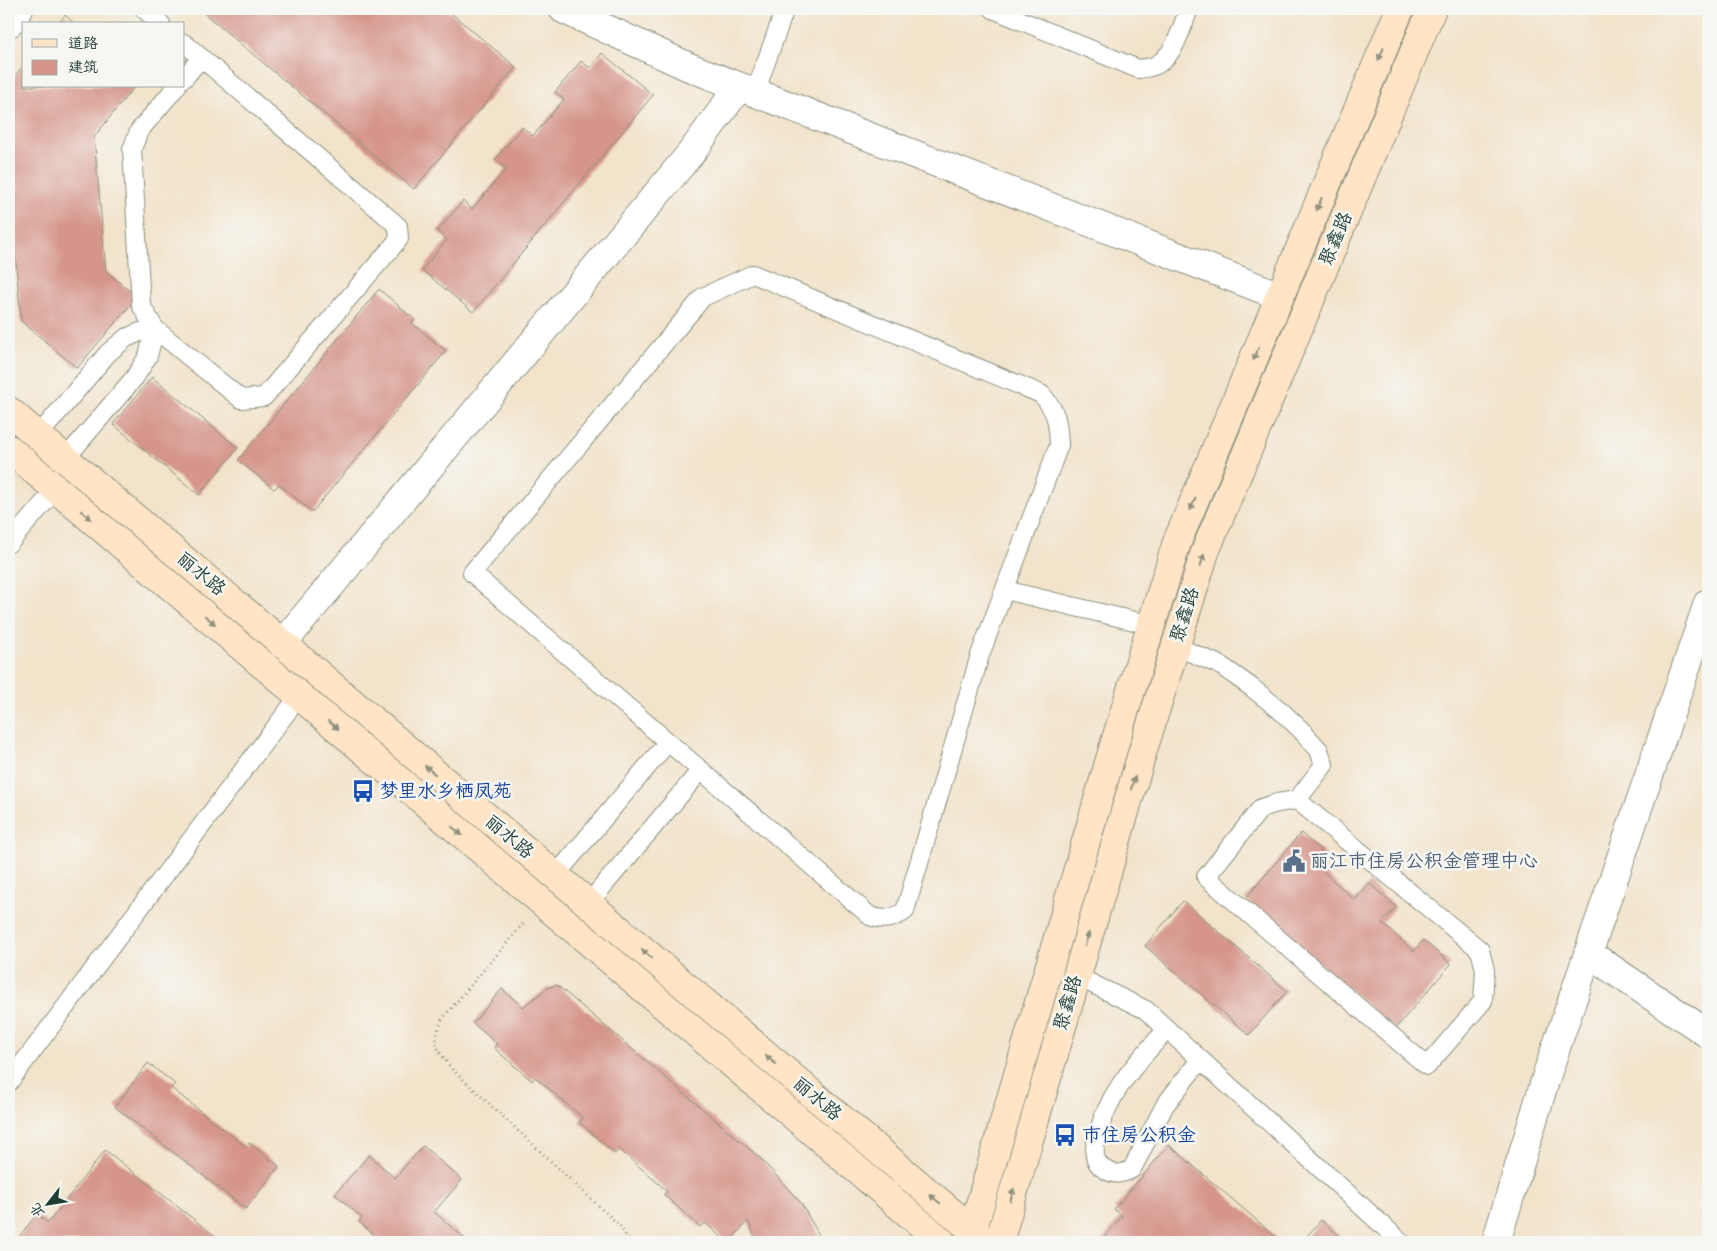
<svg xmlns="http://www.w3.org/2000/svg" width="1717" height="1251" font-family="Mynerve,'LXGW WenKai TC',sans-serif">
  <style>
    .building { fill: #d5958a }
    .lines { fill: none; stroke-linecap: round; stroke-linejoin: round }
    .lane-casing { stroke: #88907f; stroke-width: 20 }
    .street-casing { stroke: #88907f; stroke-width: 30 }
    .secondary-casing { stroke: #88907f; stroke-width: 30 }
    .path { stroke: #88907f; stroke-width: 3; stroke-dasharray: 1 4; stroke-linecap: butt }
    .lane { stroke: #fff; stroke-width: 18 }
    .street { stroke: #fff; stroke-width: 28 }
    .secondary { stroke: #ffe4c6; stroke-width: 28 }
    .oneway { fill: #8f907d }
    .labels { text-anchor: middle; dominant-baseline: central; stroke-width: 5; stroke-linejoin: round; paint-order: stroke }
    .street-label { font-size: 19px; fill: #1f3d34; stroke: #f6f6f2 }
    .transit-label { font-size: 19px; fill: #164399; stroke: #f6f6f2; text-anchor: start }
    .service-label { font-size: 19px; fill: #4e5e75; stroke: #f6f6f2; text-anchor: start }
  </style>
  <rect width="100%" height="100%" fill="#f6f6f2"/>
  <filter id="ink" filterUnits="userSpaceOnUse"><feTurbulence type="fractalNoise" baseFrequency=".02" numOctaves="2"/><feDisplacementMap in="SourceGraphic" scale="10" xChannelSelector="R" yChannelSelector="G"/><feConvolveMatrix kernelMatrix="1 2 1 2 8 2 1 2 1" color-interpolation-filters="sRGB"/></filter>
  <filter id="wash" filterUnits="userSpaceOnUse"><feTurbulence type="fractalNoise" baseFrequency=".0096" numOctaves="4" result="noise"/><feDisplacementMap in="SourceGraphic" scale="20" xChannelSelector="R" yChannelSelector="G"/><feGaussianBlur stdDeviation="1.12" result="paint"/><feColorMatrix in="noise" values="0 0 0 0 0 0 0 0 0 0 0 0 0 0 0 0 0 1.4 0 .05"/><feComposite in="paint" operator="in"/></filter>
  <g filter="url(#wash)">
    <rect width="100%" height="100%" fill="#f2e3ca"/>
    <g id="blocks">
      <path class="building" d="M199 9H446L516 67 414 189Z
        M65 15 75 24H58Z
        M602 53 653 95 473 312 422 270 447 240 437 231 463 201 472 209 506 169 495 160 522 127 533 136 564 99 555 92 581 61 590 68Z
        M24 65V86H135L94 137 106 271 137 297 77 368 21 321 9 182V83Z
        M379 289 415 320 412 323 446 351 312 512 279 484 274 489 238 460Z
        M152 377 238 448 199 495 113 424Z
        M1301 833 1327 856 1318 867 1355 900 1369 883 1396 907 1382 923 1414 951 1423 940 1451 964 1395 1029 1245 899Z
        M1183 901 1287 991 1249 1035 1145 946Z
        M557 985 760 1158 801 1203 823 1242H747L755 1237 748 1221 729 1242H727L705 1223 700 1227 664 1195 667 1191 619 1149 615 1154 579 1122 583 1118 535 1077 532 1081 494 1048 497 1044 473 1023 502 989 523 1007 547 988Z
        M148 1063 175 1084 171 1088 246 1147 249 1143 279 1166 246 1209 115 1107Z
        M1169 1145 1282 1242H1100L1122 1216 1114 1209Z
        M423 1146 462 1180 434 1212 469 1242H382L359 1222 362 1218 335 1194 369 1155 395 1178Z
        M105 1150 223 1242H15L37 1214 48 1223Z
        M1321 1220 1347 1242H1302Z"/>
    </g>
  </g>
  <g filter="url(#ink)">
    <use href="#blocks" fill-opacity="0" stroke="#88907f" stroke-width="1"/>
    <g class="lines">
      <defs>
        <path id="lane" d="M144 9 161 24
          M993 9 1138 69C1143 68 1149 68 1154 66 1175 57 1181 28 1189 9
          M184 78 201 58
          M177 86 139 131 132 149 141 305 155 329 241 399 264 397 399 239 398 226 184 43
          M755 93 785 9
          M753 274 1041 394C1057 411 1058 422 1059 445L980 655 905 911C893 919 884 921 870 916L472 573 703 297Z
          M38 436 108 353 126 338 140 332 155 329
          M65 459 135 377 148 356 155 329
          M9 543 56 489
          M1005 590 1151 625
          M1175 646 1220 665 1251 687 1281 711 1301 730 1319 750 1324 765 1297 800
          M1297 800 1480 950 1485 970 1483 1001 1427 1066 1206 877 1261 808 1277 803Z
          M555 876 668 742
          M588 904 701 770
          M1076 976 1146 1010 1401 1242
          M1167 1029C1136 1064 1108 1091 1097 1138 1094 1150 1092 1161 1104 1169 1114 1176 1123 1174 1132 1169L1165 1105 1200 1060
          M9 1082 299 696"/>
        <path id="street" d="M563 9 689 67 1280 296
          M9 23 19 9
          M282 644 691 153 739 87
          M1588 953 1708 1034
          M1496 1242 1548 1071 1708 603"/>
        <path id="secondary" d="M9 411 984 1240
          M9 449 942 1242
          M969 1242 1115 742 1177 542 1400 9
          M999 1242 1143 750 1205 552 1432 9"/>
      </defs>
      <use href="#lane" class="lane-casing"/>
      <use href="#street" class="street-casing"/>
      <use href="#secondary" class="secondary-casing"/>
      <path class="path" d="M523 924 442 1019C432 1046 436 1047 452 1069L619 1225 630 1242"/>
      <use href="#lane" class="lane"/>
      <use href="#street" class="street"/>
      <use href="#secondary" class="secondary"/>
    </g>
    <defs><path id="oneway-solid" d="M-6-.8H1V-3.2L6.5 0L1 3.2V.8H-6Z" transform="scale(1.25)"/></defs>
    <g class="oneway">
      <use href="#oneway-solid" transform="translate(1381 54) rotate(113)"/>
      <use href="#oneway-solid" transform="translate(1319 204) rotate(113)"/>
      <use href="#oneway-solid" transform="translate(1256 354) rotate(113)"/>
      <use href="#oneway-solid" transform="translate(1193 504) rotate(113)"/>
      <use href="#oneway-solid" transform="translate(86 515) rotate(40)"/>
      <use href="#oneway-solid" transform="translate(1202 561) rotate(-73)"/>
      <use href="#oneway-solid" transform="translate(210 620) rotate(40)"/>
      <use href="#oneway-solid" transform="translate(333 725) rotate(40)"/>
      <use href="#oneway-solid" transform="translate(430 770) rotate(-140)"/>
      <use href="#oneway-solid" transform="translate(1133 783) rotate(-73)"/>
      <use href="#oneway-solid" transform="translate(457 831) rotate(40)"/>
      <use href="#oneway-solid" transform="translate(1087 939) rotate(-73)"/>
      <use href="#oneway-solid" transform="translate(647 954) rotate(-140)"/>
      <use href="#oneway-solid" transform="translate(771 1060) rotate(-140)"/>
      <use href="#oneway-solid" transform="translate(1012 1195) rotate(-74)"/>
      <use href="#oneway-solid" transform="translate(935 1199) rotate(-140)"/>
    </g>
  </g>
  <defs>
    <symbol id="bus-bare" viewBox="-9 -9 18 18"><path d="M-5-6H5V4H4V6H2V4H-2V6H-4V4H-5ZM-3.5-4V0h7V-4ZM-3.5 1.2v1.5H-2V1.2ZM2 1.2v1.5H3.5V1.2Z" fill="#1a4fb4" stroke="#f6f6f2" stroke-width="2.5" paint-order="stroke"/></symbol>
    <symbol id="civic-bare" viewBox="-9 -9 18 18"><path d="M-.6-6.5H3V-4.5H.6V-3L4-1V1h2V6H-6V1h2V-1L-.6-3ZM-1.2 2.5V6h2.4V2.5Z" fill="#5c6f8a" stroke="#f6f6f2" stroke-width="2.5" paint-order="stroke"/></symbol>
  </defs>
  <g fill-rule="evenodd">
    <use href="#bus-bare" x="347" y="775" width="32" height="32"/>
    <use href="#civic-bare" x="1278" y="845" width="32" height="32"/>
    <use href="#bus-bare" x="1049" y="1119" width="32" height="32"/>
  </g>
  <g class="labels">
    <g class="street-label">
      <text transform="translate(1336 239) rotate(-67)">聚鑫路</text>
      <text transform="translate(201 574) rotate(40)">丽水路</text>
      <text transform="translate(1185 615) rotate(-73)">聚鑫路</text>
      <text transform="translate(509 837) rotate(40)">丽水路</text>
      <text transform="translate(1068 1003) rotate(-74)">聚鑫路</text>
      <text transform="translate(817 1099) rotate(40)">丽水路</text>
    </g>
    <g class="transit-label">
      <text x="379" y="791">梦里水乡栖凤苑</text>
      <text x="1082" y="1135">市住房公积金</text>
    </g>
    <g class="service-label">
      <text x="1310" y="861">丽江市住房公积金管理中心</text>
    </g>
  </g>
  <rect width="1717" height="1251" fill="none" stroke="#f6f6f2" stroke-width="30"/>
  <rect x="22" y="22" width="162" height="65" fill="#f6f6f2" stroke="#a0aca6"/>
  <rect x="32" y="39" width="25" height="8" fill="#ffe4c6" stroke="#a0aca6"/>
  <text x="68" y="48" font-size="15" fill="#1f3d34">道路</text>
  <rect x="32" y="60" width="25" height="15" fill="#d5958a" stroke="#a0aca6"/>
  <text x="68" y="72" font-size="15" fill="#1f3d34">建筑</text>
  <g transform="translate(48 1204) rotate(239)" stroke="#f6f6f2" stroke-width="4" paint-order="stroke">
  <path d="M0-4L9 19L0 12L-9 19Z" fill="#1f3d34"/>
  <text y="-8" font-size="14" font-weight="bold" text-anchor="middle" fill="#1f3d34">北</text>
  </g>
</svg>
